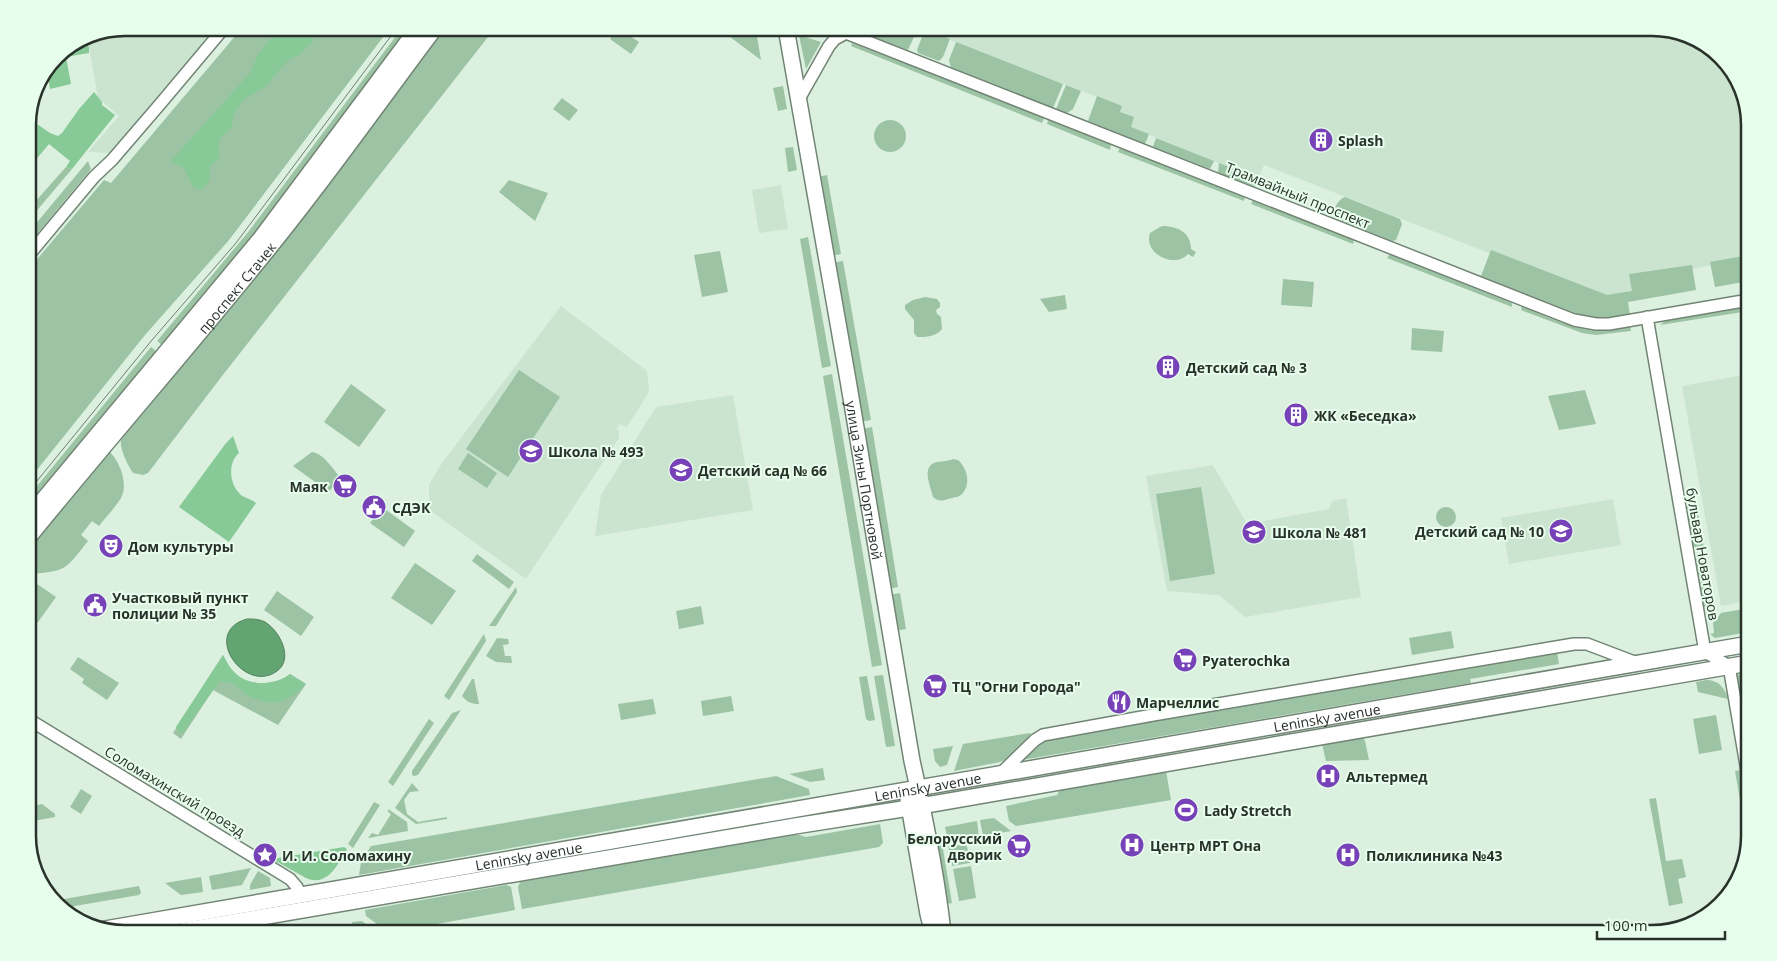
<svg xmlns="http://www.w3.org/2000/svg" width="1777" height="961" font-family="'Open Sans',sans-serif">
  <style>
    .built { fill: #cae4cf }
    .green { fill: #9cc3a4 }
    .forest { fill: #88ca97 }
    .water { fill: #63a473; stroke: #52825d }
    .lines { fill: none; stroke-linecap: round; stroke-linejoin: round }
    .minor-casing { stroke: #728575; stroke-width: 14 }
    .major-casing { stroke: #728575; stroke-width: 18 }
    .minor { stroke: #fff; stroke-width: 11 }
    .major { stroke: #fff; stroke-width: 15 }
    .tram { stroke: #717e74; stroke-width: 1 }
    .labels { text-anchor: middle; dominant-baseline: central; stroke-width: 4; stroke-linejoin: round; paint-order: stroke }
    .poi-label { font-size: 14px; font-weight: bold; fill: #29312b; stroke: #e8feec; text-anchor: start }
    .street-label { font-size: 14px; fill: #29312b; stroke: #e8feec }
    .rim { fill: none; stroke: #29312b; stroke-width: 2.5 }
  </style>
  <rect width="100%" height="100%" fill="#dbf0df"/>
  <path class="built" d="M125 28H215L111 153 88 152 119 116 98 98 89 47 80 40 88 35Z
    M919 28H1652L1695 38 1733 71 1749 119V259L1634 279 1636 294 1606 299 1264 165 1258 179 1130 127 1119 112 1121 106Z
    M781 185 788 229 759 233 752 190Z
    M561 306 647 371 649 392 627 427 620 424 616 429 619 431V438L526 579 432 512 429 506V485L442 463Z
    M1749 374V601L1721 606 1682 386Z
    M733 395 753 510 595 536 601 495 656 407Z
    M1213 465 1247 524 1329 509 1332 501 1346 498 1361 597 1245 617 1219 595 1167 591 1146 476Z
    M1613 499 1621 545 1509 564 1501 518Z
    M1685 923H1693L1652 933H1626Z"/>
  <path class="green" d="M242 28H390L229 240 145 335 28 481V270L104 180 111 183Z
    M402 28H410L254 235 162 345 157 341 249 231Z
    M444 28H495L222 376 148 473 143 475 133 473C126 462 119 448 121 436L277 251Z
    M618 28 639 42 631 54 610 39Z
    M725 28H752L757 36 761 60 722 31Z
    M849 28H918L908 50Z
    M925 29 950 39 943 57 939 61 918 53 917 50Z
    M799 35 821 42 806 69Z
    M956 42 1063 84 1053 108 951 68 949 60Z
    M852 43 1044 118 1042 123 851 46Z
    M1066 85 1081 91 1073 109 1067 113 1056 109Z
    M783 86 787 109 778 111 773 88Z
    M1097 96 1122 106 1120 112 1134 117 1131 127 1149 134 1145 144 1088 121Z
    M562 98 578 110 569 121 553 109Z
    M874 136a16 16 0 1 1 32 0a16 16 0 1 1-32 0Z
    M1048 120 1111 144 1110 150 1047 124Z
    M1156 138 1214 161 1210 169 1153 147Z
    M793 147 797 170 788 172 785 148Z
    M1120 148 1245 197 1244 201 1118 152Z
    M88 161 91 169 37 234 29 232Z
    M1219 163 1258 178 1255 187 1218 173Z
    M66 167 72 169 28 221V198L34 203Z
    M827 175 841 254 831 256 817 177Z
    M509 180 548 193 535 221 499 192Z
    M1345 197 1400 219 1402 224 1396 240 1392 241 1334 218C1333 210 1337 200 1345 197Z
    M1253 200 1354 240 1353 244 1251 204Z
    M1162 226C1177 226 1191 232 1191 249L1196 252 1193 257 1188 254C1175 269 1143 254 1150 233Z
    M808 237 831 366 822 368 800 239Z
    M1491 250 1607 295 1632 291 1629 274 1692 265 1696 290 1628 302 1630 315 1609 318 1586 317 1481 276Z
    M720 251 728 292 702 297 694 255Z
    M1390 254 1512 303V307L1387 258Z
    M1749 255V281L1715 287 1710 262Z
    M843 261 871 420 860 422 832 263Z
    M1283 279 1314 282 1312 307 1281 305Z
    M1065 295 1067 309 1049 312 1040 299Z
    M925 297 937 299 940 303V307L936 310 937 314 941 317 942 329C935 337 927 337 917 337L914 333V320L905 309V305L913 300Z
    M1522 306C1545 316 1570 329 1596 331 1607 331 1619 328 1630 326L1631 331 1596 335 1582 333 1521 310Z
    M1748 306 1749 311 1660 325 1665 321Z
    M1412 328 1444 331 1442 352 1411 350Z
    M151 347 156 351 28 505V497Z
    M519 370 560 397 508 477 466 449Z
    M832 374 882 665 872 667 823 376Z
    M351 384 386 410 359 447 324 422Z
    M1585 390 1596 424 1559 430 1548 396Z
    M872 427 898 587 888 589 861 429Z
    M109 451C119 460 129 484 121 498 115 508 106 517 99 526L92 521 81 535 88 541C64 571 67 571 28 574V549Z
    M312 452C324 454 332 468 340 477L329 492 293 466Z
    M468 453 497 473 487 488 458 469Z
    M953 459 958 460C967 468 971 483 963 493 960 497 956 497 952 498 944 500 940 503 933 497 931 487 920 466 937 462 943 461 948 461 953 459Z
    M1201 487 1215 574 1170 581 1156 494Z
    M1696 503 1704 548 1698 549 1693 546 1691 543 1685 505Z
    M382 507 415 531 404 547 370 523Z
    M1436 517a10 10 0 1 1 20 0a10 10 0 1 1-20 0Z
    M1705 553 1714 605 1704 607 1696 561 1699 554Z
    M477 554 514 582 509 589 472 561Z
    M415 563 456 591 432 625 391 598Z
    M28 583 37 584 56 597 28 636Z
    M516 587 517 592 496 626H489Z
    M277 591 314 617 301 636 264 610Z
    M900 593 906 629 895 631 889 595Z
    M701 606 704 624 679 629 676 611Z
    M1749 608V632L1715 638 1710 634 1714 633 1713 623 1721 613Z
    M1451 631 1454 648 1412 655 1409 638Z
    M484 634 486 641 449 700 444 696Z
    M497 638 508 639 509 644 503 645 505 656H511L512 663 496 662 486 656Z
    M1557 651 1559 664 1470 679 1471 683 1022 760V757L1044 739Z
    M223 655C227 663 232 672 240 677 254 687 278 684 290 674L306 684 278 725 213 690 181 739 173 733Z
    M78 657 119 683 107 700 82 683 84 679 70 669Z
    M1749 672V696L1741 697 1737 676 1739 674Z
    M883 675 895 746 886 747 874 676Z
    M867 676 875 720 869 721 866 719 859 677Z
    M472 679H474L479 704C471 704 467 702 462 696Z
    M1706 680C1719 680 1725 688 1728 699L1698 692 1696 682Z
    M731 696 734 711 703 716 701 701Z
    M653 699 656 714 621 720 618 704Z
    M461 710 418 775 414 776 412 775V771L452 713Z
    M1716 715 1722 750 1699 754 1693 719Z
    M429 719 434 723 393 786 388 782Z
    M1030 733 1031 736 1007 759 1000 762 954 771 963 744Z
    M1362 736 1365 741 1369 760 1326 761 1322 744Z
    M953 746 947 765 940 767 935 761 933 749Z
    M823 768 825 780 810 782 789 774Z
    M1740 770 1749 816 1743 817 1735 771Z
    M1166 771 1171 800 1016 826 1009 821 1006 806 1057 795 1060 789Z
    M776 776 809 789 810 795 359 875 361 862 371 846Z
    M412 783 419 791 410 792 404 800 407 814 418 822 447 817V819L416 824 395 808Z
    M81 789 92 796 81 814 70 807Z
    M1656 798 1666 861 1682 859 1686 877 1678 879 1683 903 1669 906 1649 799Z
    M374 802 380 805 353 848 348 844Z
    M42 804 55 814V817L28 822V807Z
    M388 809 407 822 408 831 368 838 372 833 378 835 391 814 388 812Z
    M994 818 1011 831 983 836 980 820Z
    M977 821 979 837 966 839 967 843 948 841 945 827Z
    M880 824 883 843 879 847 522 909 518 887 520 882 796 834 806 837Z
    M942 843 952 903 946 904 936 844Z
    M948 844 967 846 970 863 952 866Z
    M971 866 976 898 959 901 953 869Z
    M251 868 242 885 212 890 209 876Z
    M258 871 270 878 271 886 250 890V885Z
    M201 877 203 892 181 895 165 883Z
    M506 885 511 887 515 910 391 932H388L366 916 365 910Z
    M139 886 141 893 139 895 69 907 65 905 64 899Z
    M362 921 379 933H354L352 922Z"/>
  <path class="forest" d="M287 28H315L312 43 300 54 287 61 264 88 244 99 233 115 232 128C218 137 217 143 220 158L210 166V179L202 190 193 187 183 167 170 162 249 74 258 55 269 40Z
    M80 40 89 47V53L66 57 71 84 50 89 47 70 56 56Z
    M94 92 102 102V105L115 115 72 169 66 167 70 161 49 144 28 169V135L37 124 50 133 58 136 62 133 79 109Z
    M233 436 239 453C228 462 229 483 239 493 243 498 250 498 256 503L229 542 179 507 226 443Z
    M223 655C227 663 232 672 240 677 254 687 278 684 290 674L306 684C287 703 273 708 247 695 242 693 240 688 235 685 232 682 225 682 220 681L183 732 180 733 176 727Z
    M344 847 347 849 346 851C337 866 327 887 306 878L272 859Z"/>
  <path class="water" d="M247 619C254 619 259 619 265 622 280 631 294 659 277 671 245 695 200 632 247 619Z"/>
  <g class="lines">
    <defs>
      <path id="minor" d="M833 28 1574 320 1596 324H1609L1749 300
        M799 99 829 46 835 39 846 33
        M28 256 94 177 112 160 161 103 224 28
        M1647 317 1705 652 1729 666 1749 783
        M28 719 290 879 297 887 300 895
        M1000 774 1035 740 1043 735 1153 715 1574 644H1587L1637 663"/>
      <g id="major">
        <path id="s1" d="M786 28 848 380 912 761C925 818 937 876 943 933"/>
        <path d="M28 518 261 238 418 28"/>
        <path id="s2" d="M28 538C107 441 190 346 269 248 327 177 380 101 435 28"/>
        <path d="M908 800 928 914 933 933"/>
        <path id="s3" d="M105 929 1749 644"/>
        <path d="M169 933 795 826 909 808 1749 663"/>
      </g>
    </defs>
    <use href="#minor" class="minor-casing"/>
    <use href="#major" class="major-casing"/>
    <use href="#minor" class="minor"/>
    <use href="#major" class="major"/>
    <path class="tram" d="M28 492 152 340 236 243 397 28"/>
  </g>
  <defs>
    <symbol id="building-disc" viewBox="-11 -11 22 22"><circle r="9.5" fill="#7741b8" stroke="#e8feec"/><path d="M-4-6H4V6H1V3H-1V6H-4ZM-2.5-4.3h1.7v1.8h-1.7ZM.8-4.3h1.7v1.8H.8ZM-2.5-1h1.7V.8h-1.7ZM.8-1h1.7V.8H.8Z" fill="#fff"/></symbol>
    <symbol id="school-disc" viewBox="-11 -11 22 22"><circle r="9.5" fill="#7741b8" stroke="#e8feec"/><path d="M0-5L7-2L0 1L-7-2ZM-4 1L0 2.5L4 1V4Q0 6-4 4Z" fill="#fff"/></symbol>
    <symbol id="supermarket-disc" viewBox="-11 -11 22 22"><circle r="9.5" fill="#7741b8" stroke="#e8feec"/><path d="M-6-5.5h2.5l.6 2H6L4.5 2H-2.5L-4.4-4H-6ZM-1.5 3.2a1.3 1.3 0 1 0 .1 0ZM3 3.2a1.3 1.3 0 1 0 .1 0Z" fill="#fff"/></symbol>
    <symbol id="civic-disc" viewBox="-11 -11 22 22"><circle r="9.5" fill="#7741b8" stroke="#e8feec"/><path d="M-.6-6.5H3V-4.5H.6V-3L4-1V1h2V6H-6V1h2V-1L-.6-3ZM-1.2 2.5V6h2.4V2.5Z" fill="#fff"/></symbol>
    <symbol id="theatre-disc" viewBox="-11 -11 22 22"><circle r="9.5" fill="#7741b8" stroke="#e8feec"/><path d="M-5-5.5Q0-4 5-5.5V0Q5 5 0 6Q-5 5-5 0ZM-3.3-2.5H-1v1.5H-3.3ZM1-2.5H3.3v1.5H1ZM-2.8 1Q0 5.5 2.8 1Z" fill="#fff"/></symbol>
    <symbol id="restaurant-disc" viewBox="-11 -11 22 22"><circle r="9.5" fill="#7741b8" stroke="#e8feec"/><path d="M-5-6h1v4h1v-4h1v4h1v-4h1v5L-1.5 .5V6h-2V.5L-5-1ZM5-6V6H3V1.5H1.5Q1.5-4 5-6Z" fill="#fff"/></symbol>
    <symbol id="hospital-disc" viewBox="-11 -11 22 22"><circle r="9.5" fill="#7741b8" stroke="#e8feec"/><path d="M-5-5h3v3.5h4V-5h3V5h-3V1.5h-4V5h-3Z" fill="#fff"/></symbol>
    <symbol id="stadium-disc" viewBox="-11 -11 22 22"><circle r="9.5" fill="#7741b8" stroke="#e8feec"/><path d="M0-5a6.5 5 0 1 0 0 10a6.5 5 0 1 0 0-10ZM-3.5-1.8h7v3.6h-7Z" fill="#fff"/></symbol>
    <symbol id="sight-disc" viewBox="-11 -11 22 22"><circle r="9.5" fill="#7741b8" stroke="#e8feec"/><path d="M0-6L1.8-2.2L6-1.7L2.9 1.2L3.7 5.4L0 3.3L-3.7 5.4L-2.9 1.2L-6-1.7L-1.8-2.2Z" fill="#fff"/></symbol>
  </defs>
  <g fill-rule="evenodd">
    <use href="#building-disc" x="1307" y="126" width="28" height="28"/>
    <use href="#building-disc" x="1154" y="353" width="28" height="28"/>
    <use href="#building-disc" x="1282" y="401" width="28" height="28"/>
    <use href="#school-disc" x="517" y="437" width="28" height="28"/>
    <use href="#school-disc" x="667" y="456" width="28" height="28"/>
    <use href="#supermarket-disc" x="331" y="472" width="28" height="28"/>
    <use href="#civic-disc" x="360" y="493" width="28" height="28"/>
    <use href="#school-disc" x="1547" y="517" width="28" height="28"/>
    <use href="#school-disc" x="1240" y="518" width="28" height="28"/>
    <use href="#theatre-disc" x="97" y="532" width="28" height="28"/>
    <use href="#civic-disc" x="81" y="591" width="28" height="28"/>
    <use href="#supermarket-disc" x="1171" y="646" width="28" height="28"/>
    <use href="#supermarket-disc" x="921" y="672" width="28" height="28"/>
    <use href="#restaurant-disc" x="1105" y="688" width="28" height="28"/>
    <use href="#hospital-disc" x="1314" y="762" width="28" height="28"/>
    <use href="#stadium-disc" x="1172" y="796" width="28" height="28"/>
    <use href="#hospital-disc" x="1118" y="831" width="28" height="28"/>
    <use href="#supermarket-disc" x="1005" y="832" width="28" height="28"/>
    <use href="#sight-disc" x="251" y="841" width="28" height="28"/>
    <use href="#hospital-disc" x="1334" y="841" width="28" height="28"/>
  </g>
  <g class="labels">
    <g class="poi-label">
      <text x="1338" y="140">Splash</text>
      <text x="1186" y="367">Детский сад № 3</text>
      <text x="1314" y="415">ЖК «Беседка»</text>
      <text x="548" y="451">Школа № 493</text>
      <text x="698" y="470">Детский сад № 66</text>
      <text x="328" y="486" text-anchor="end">Маяк</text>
      <text x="392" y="507">СДЭК</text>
      <text x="1544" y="531" text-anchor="end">Детский сад № 10</text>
      <text x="1272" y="532">Школа № 481</text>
      <text x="128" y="546">Дом культуры</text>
      <text x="112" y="597">Участковый пункт<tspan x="112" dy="16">полиции № 35</tspan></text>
      <text x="1202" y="660">Pyaterochka</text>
      <text x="952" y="686">ТЦ "Огни Города"</text>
      <text x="1136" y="702">Марчеллис</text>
      <text x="1346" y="776">Альтермед</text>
      <text x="1204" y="810">Lady Stretch</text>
      <text x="1002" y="838" text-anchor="end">Белорусский<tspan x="1002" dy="16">дворик</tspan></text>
      <text x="1150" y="845">Центр МРТ Она</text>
      <text x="282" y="855">И. И. Соломахину</text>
      <text x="1366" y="855">Поликлиника №43</text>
    </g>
    <g class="street-label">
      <text transform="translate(1298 195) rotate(22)">Трамвайный проспект</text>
      <text stroke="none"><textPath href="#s2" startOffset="326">проспект Стачек</textPath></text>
      <text stroke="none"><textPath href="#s1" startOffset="459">улица Зины Портновой</textPath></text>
      <text transform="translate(1703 554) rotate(80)">бульвар Новаторов</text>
      <text stroke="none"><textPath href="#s3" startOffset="1240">Leninsky avenue</textPath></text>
      <text stroke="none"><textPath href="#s3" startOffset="835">Leninsky avenue</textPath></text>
      <text transform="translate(175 791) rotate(31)">Соломахинский проезд</text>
      <text stroke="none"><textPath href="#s3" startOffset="430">Leninsky avenue</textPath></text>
    </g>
  </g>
  <path d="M0 0H1777V961H0ZM125 36H1652A89 89 0 0 1 1741 125V836A89 89 0 0 1 1652 925H125A89 89 0 0 1 36 836V125A89 89 0 0 1 125 36Z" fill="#e8feec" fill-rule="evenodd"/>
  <path class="rim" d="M125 36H1652A89 89 0 0 1 1741 125V836A89 89 0 0 1 1652 925H125A89 89 0 0 1 36 836V125A89 89 0 0 1 125 36Z"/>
  <path d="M1597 931v8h128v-8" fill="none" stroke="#29312b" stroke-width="2.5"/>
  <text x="1604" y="931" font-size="15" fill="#29312b" stroke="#e8feec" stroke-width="4" paint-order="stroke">100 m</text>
</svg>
